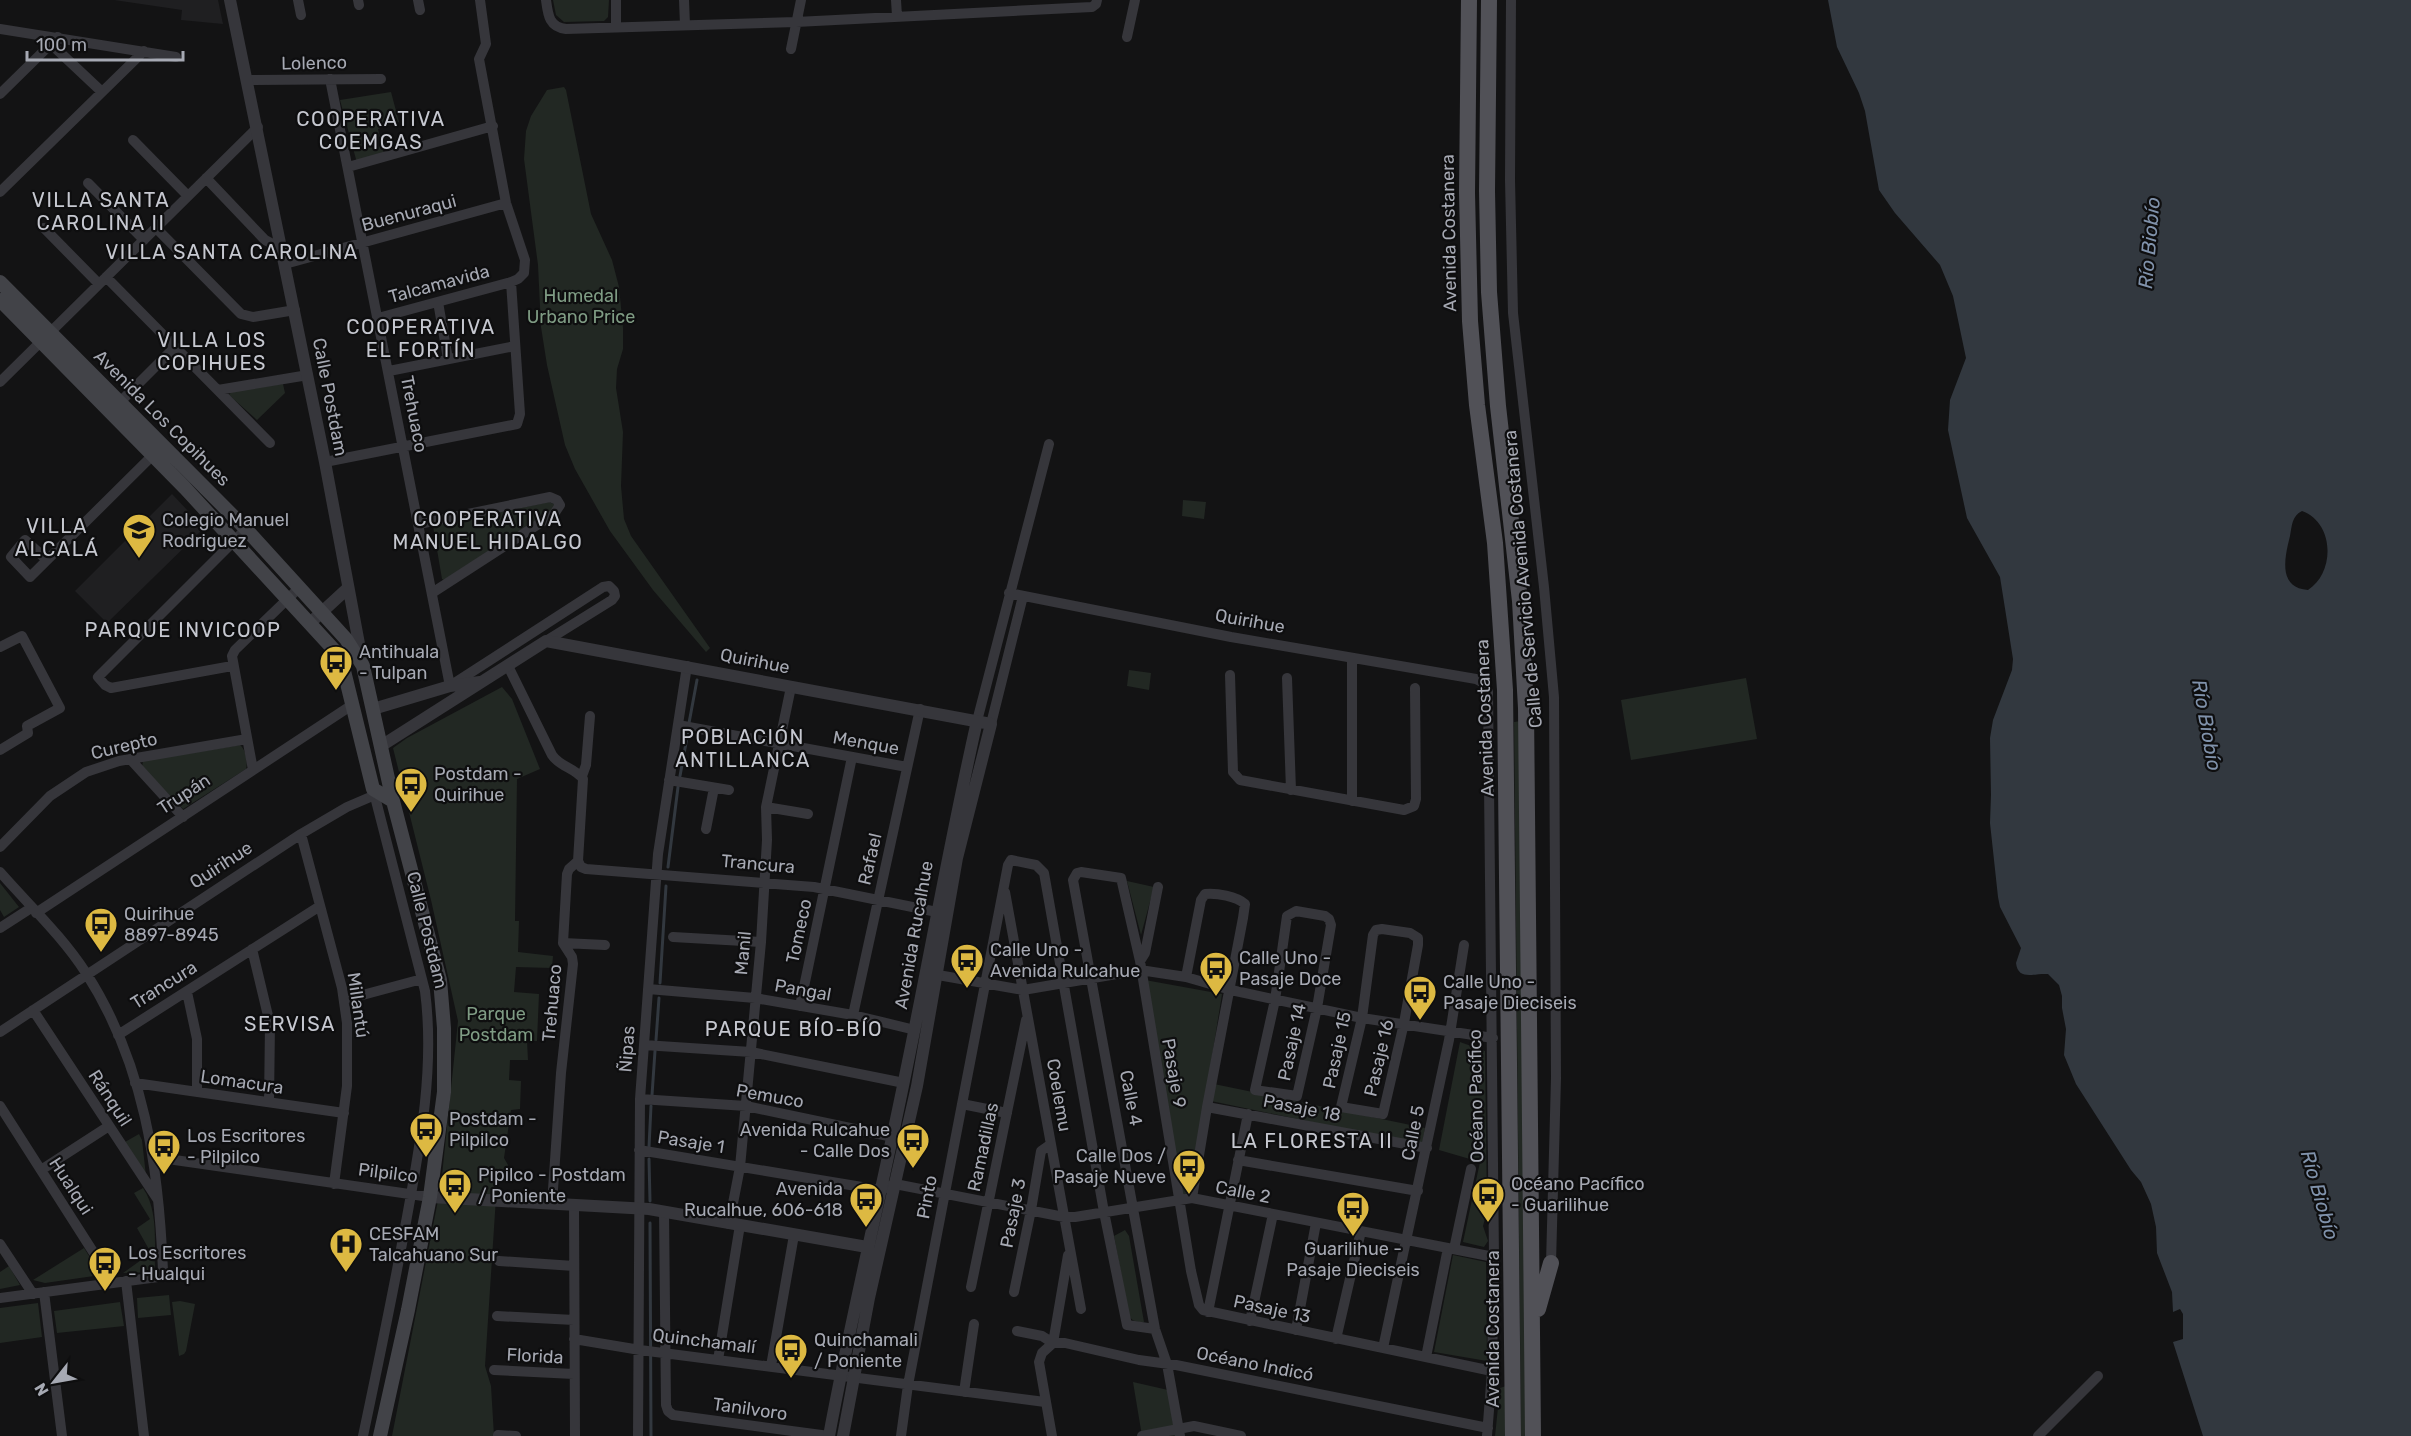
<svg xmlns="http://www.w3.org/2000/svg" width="2411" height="1436" font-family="Rubik,sans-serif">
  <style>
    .built { fill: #1f1f21 }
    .green { fill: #222823 }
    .water { fill: #32383f; fill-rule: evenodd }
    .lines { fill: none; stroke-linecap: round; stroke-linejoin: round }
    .stream { stroke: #32383f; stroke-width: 3 }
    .minor { stroke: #36363b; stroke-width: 10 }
    .tertiary { stroke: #36363b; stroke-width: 12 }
    .secondary { stroke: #424348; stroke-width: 14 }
    .primary { stroke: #515157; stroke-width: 16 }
    .labels { text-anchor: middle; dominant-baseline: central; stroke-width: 4.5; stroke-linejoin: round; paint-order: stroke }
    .street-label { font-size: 18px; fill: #a6a9b3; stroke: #0e0e0f }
    .park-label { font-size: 18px; fill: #7f9c84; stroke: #0e0e0f }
    .poi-label { font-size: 18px; fill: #a6a9b3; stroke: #0e0e0f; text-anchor: start }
    .neighbourhood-label { font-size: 20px; letter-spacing: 1.5px; fill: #c6c8d0; stroke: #0e0e0f }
    .water-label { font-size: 20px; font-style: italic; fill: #8092ab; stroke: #0e0e0f }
  </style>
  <rect width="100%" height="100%" fill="#131314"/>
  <path class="built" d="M114 0H218L223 24 181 20 182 10Z
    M172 494 204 528 107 623 75 591Z"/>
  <path class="green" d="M553 0H609L608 17 604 21 564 22 556 15Z
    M564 87 566 90 591 214 612 260 619 287 623 328V349L617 369 616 388 623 432 621 486 624 519 631 536 710 648 706 652 653 590 610 531 575 469 565 445 547 365 541 327 538 265 524 159 526 131 531 116 547 90Z
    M391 92 399 122 378 129 384 154 357 163 340 100Z
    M283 384 285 393 257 420 229 395 232 391Z
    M1183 500 1206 502 1204 519 1182 516Z
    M549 502 554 504V508L444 580 442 579 433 526Z
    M1129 670 1151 673 1149 690 1127 686Z
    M1746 678 1757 739 1631 760 1621 700Z
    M502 687 512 699 540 769 517 779 515 921H519L518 952 553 956 552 968 516 967 514 992 539 994 537 1041H527L528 1060H510L509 1080 521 1081 520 1109 511 1110 504 1158 508 1165 507 1182H497L485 1366 491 1386 494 1436H392L441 1185 458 1021 431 900 393 748 407 738Z
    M1521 721 1529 1436H1521L1514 722Z
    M240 745C246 750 248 762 246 769L183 809 142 767 143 761Z
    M1127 881 1154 887 1141 935Z
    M0 883 19 907 4 917 0 910Z
    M1145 980 1222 994 1190 1194 1183 1199Z
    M1460 1042 1485 1051 1487 1211 1483 1226 1488 1241 1484 1247 1463 1242 1480 1162 1439 1150Z
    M1214 1084 1425 1128 1422 1145 1211 1101Z
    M139 1134 142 1140 146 1176 125 1142Z
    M143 1188C159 1211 154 1245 155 1272L123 1273 151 1253 137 1228 150 1219 134 1193Z
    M1125 1230 1129 1236 1144 1322C1137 1322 1133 1322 1129 1316L1114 1236Z
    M84 1248 101 1275 45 1283 33 1280Z
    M1453 1255 1486 1262 1487 1361 1434 1352Z
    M9 1266 20 1285 0 1289V1272Z
    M169 1295 171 1315 138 1318 137 1298Z
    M180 1301 195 1304 186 1351 184 1354 179 1356 172 1302Z
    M120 1302 124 1326 57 1333 54 1311Z
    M38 1303 42 1337 0 1343V1308Z
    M1133 1382 1168 1390 1175 1436H1142Z
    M1506 1386 1507 1436H1495L1500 1388Z"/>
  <path class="water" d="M1828 0H2411V1436H2203L2173 1342 2183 1339V1314L2180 1309 2173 1312 2172 1292 2157 1253 2156 1227 2151 1204 2141 1182 2131 1170 2076 1084 2069 1067 2064 1055 2066 1029 2062 1008V996L2059 985 2048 974C2034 973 2018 981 2016 963L2021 948 2000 907 1998 897 1990 823 1991 795 1990 738 1993 720 2012 670 2013 659 2000 577 1967 518 1948 430 1950 400 1966 358 1953 296 1940 265 1895 213 1879 190 1865 111 1859 93 1837 47ZM2302 511C2335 523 2335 573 2308 590 2277 588 2285 556 2290 536 2292 525 2292 516 2302 511Z"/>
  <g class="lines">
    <path class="stream" d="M689 723 697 680
      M680 776 688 732
      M668 867 678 787
      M660 983 666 886
      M656 1040 659 998
      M652 1095 655 1051
      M649 1147 651 1106
      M649 1159 650 1201
      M650 1223 651 1436"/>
    <path class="minor" d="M298 0 301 15
      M358 0 359 5
      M418 0 420 10
      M546 0C548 15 549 27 566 29L796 22 1092 7 1096 4 1097 0
      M616 0V27
      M684 0 685 25
      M896 0 897 16
      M1511 0 1510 180 1513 313 1544 587 1554 697 1556 1078 1551 1263
      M0 29 176 57
      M1127 37 1135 0
      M51 44 102 92
      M791 49 801 0
      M330 79 450 686 603 587 609 586 614 591 615 596 612 600 546 641
      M248 80 381 79
      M0 94 58 37
      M133 140 188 196
      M348 167 493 126
      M206 178 265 240 282 249
      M88 183 144 240
      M0 192 144 51
      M44 228 99 284
      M156 228 241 314 253 317 295 310
      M285 264 506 203
      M106 277 270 443
      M438 302 448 359
      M378 318 511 282 518 279 524 273 525 260 506 203 479 59 486 44 480 0
      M389 371 515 346
      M0 382 258 127
      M218 390 308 375
      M120 402 175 347
      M325 462 517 424 520 414 511 282
      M419 524 550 497 557 500 560 505 554 514 432 593
      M47 560 25 540 11 557 30 577 153 455
      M1009 593 1231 637 1476 679 1485 684 1488 692 1494 1257 1492 1371 1487 1436
      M0 647 22 636 60 708 27 726 28 733 0 750
      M1352 658V801
      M232 666 111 688 105 685 98 677 246 529
      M508 666 552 755C560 767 575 768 583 779L578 861
      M1230 675 1233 772 1240 780 1404 810 1414 806 1416 799 1415 688
      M1287 678 1291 790
      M977 721 1049 444
      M991 724 1023 596
      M678 725 907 767
      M130 759 183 817
      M253 770 232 656 235 650 300 587
      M582 776 586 765 590 716
      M669 780 729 790
      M766 807 808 814
      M706 829 714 788
      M301 834 342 988 347 1023V1086L334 1184
      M0 847 50 796 86 772 119 761 247 739
      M578 861 581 867 586 869 814 887 937 912
      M0 872C29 905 63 937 86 973 144 1063 159 1167 163 1271L158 1277 0 1298
      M1005 892 1081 1309
      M1296 911 1325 916 1329 919 1331 925 1317 1008 1297 1096 1255 1090 1275 1000 1287 916Z
      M36 913 352 705
      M0 928 31 908
      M1382 929 1410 933 1418 938V945L1404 1023 1383 1114 1341 1107 1362 1018 1373 935 1376 930Z
      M673 937 761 942
      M563 943 605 945
      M252 949 270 1024 269 1102
      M1140 961 1145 953 1158 887
      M938 975 1023 990 1140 970 1186 977 1231 990 1362 1018 1493 1038
      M1186 977 1201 900 1205 894C1217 893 1236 896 1245 904L1243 918 1207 1107 1192 1198
      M648 989 755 998 853 1015 915 1030
      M187 992 197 1039V1092
      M344 1000 422 979
      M800 1006 852 757
      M33 1010 158 1200
      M853 1015 920 709
      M0 1032 301 834 347 807 375 795
      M118 1035 320 906
      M644 1045 751 1052 904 1083
      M135 1083 344 1113
      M640 1099 746 1106 893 1137
      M962 1104 1007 1113
      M0 1106 113 1283
      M1207 1107 1427 1148
      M639 1150 880 1190 895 1184 1064 1217H1075L1192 1198 1494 1257
      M154 1157 430 1197
      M1238 1160 1418 1191
      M41 1170 109 1126
      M552 1204 561 1073 573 964 572 957 563 943 567 874 569 869 578 861
      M574 1206 575 1436
      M664 1211 666 1405 668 1411 673 1415 829 1436
      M729 1224 740 1167 761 942 767 840 766 807 791 687
      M0 1244 33 1294
      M1454 1249 1471 1169
      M499 1261 574 1266
      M126 1281 144 1436
      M971 1287 1026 1020
      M44 1292 62 1436
      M1014 1292 1031 1210 1041 1151 1051 1144
      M1208 1312 1248 1114
      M497 1316 574 1320
      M1250 1321 1273 1214
      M1296 1330 1316 1223
      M1017 1331 1042 1336 1053 1343H1065L1139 1360 1176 1365 1488 1428
      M574 1339 640 1350 1045 1402
      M1336 1339 1361 1231
      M1053 1343 1068 1255
      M1383 1348 1449 1040 1464 945
      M1426 1357 1448 1248
      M718 1360 740 1225
      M771 1366 794 1235
      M494 1370 574 1374
      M964 1392 974 1324
      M498 1435 516 1436
      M363 1436C378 1365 393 1294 406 1222 420 1146 435 1068 425 991L373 789
      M638 1436 640 1099 658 854 687 666
      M901 1436 908 1385 1008 865 1011 860 1036 865 1044 873 1104 1212 1127 1325 1155 1329
      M1052 1436 1039 1362 1042 1353 1053 1343
      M1142 1436 1194 1426 1241 1436
      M1180 1436 1167 1364 1155 1329 1073 880 1077 873 1081 872 1121 878 1140 961 1191 1271 1199 1305 1203 1310 1492 1371
      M2038 1436 2098 1376"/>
    <path class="tertiary" d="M230 0 325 462 363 665
      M310 623 348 588
      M373 709 450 686 480 682
      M381 746 546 641 991 724 957 858 917 1086 869 1298 843 1436
      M430 1197 649 1209 867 1247
      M829 1436C851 1317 880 1199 904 1081 929 961 950 840 977 721"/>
    <path class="secondary" d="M0 282 246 529 346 639 363 666 393 801 440 980 444 1028V1092L430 1197 408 1310 380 1436
      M0 300 185 488 335 651 344 671 373 789 393 801"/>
    <path class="primary" d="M1469 0 1467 193 1470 321 1477 405 1495 543 1505 690 1513 1436
      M1489 0 1487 191 1489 292 1498 406 1520 601 1526 708 1533 1436
      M1538 1309 1551 1263"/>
  </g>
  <defs>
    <symbol id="school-pin" viewBox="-11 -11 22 30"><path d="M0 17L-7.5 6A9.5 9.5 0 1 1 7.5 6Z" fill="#ddb942" stroke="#0e0e0f"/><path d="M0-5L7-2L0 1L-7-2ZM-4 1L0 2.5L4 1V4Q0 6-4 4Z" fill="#111"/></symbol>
    <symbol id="bus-pin" viewBox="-11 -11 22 30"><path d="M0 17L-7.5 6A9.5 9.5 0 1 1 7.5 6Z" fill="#ddb942" stroke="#0e0e0f"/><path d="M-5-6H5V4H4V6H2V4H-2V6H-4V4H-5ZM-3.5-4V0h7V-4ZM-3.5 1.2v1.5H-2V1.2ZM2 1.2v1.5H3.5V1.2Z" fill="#111"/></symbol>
    <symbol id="hospital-pin" viewBox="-11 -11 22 30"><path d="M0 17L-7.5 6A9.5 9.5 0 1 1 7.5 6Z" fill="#ddb942" stroke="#0e0e0f"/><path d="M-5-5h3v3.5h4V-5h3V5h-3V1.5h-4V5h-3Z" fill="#111"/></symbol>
  </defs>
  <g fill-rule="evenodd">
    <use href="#school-pin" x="120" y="511" width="38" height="52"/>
    <use href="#bus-pin" x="317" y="643" width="38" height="52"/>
    <use href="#bus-pin" x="392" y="765" width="38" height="52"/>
    <use href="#bus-pin" x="82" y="905" width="38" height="52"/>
    <use href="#bus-pin" x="948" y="941" width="38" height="52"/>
    <use href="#bus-pin" x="1197" y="949" width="38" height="52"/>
    <use href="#bus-pin" x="1401" y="973" width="38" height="52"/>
    <use href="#bus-pin" x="407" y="1110" width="38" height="52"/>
    <use href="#bus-pin" x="894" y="1121" width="38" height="52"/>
    <use href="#bus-pin" x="145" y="1127" width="38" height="52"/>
    <use href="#bus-pin" x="1170" y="1147" width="38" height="52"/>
    <use href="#bus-pin" x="436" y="1166" width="38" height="52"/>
    <use href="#bus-pin" x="1469" y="1175" width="38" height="52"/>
    <use href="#bus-pin" x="847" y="1180" width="38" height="52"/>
    <use href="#bus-pin" x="1334" y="1189" width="38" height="52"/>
    <use href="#hospital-pin" x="327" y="1225" width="38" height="52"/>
    <use href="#bus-pin" x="86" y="1244" width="38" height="52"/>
    <use href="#bus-pin" x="772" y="1331" width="38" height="52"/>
  </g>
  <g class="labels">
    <g class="street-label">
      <text transform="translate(314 63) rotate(-1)">Lolenco</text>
      <text transform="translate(409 213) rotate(-15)">Buenuraqui</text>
      <text transform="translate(1449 233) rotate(-91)">Avenida Costanera</text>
      <text transform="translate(439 284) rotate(-15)">Talcamavida</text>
      <text transform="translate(330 397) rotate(79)">Calle Postdam</text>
      <text transform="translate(414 414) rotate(79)">Trehuaco</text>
      <text transform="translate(162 418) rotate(45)">Avenida Los Copihues</text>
      <text transform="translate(1523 579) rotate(-95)">Calle de Servicio Avenida Costanera</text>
      <text transform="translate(1250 621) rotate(10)">Quirihue</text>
      <text transform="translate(755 661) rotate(11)">Quirihue</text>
      <text transform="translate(1485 718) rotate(-92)">Avenida Costanera</text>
      <text transform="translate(866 743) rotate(10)">Menque</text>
      <text transform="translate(124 746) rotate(-13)">Curepto</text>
      <text transform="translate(184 794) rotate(-33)">Trupán</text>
      <text transform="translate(870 859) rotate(-77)">Rafael</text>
      <text transform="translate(758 864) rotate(5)">Trancura</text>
      <text transform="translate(221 865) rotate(-33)">Quirihue</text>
      <text transform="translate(427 930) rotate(76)">Calle Postdam</text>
      <text transform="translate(799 931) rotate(-78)">Tomeco</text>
      <text transform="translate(914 935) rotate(-80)">Avenida Rucalhue</text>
      <text transform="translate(743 953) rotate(-85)">Manil</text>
      <text transform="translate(164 985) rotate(-32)">Trancura</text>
      <text transform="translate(803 990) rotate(10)">Pangal</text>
      <text transform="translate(552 1003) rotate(-85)">Trehuaco</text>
      <text transform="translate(358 1005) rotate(82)">Millantú</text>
      <text transform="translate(1292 1042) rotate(-78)">Pasaje 14</text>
      <text transform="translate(627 1049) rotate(-86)">Ñipas</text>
      <text transform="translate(1337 1050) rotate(-78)">Pasaje 15</text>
      <text transform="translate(1379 1058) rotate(-77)">Pasaje 16</text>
      <text transform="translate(1174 1073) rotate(80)">Pasaje 9</text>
      <text transform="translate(242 1082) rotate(8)">Lomacura</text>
      <text transform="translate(1059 1095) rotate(80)">Coelemu</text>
      <text transform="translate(770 1096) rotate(10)">Pemuco</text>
      <text transform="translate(1476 1096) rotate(-91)">Océano Pacífico</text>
      <text transform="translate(110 1098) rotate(57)">Ránquil</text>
      <text transform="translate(1131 1098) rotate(79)">Calle 4</text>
      <text transform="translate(1302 1108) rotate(11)">Pasaje 18</text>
      <text transform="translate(1413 1133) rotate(-79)">Calle 5</text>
      <text transform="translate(691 1142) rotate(9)">Pasaje 1</text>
      <text transform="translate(983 1147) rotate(-78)">Ramadillas</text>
      <text transform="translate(388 1173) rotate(7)">Pilpilco</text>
      <text transform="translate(71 1186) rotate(57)">Hualqui</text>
      <text transform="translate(1243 1192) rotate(11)">Calle 2</text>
      <text transform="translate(927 1197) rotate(-79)">Pinto</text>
      <text transform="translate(1013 1213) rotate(-79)">Pasaje 3</text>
      <text transform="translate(1272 1309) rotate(12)">Pasaje 13</text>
      <text transform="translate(1493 1329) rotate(-90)">Avenida Costanera</text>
      <text transform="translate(704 1341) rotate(7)">Quinchamalí</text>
      <text transform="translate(535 1356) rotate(3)">Florida</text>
      <text transform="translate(1255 1364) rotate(11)">Océano Indicó</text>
      <text transform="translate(750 1409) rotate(8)">Tanilvoro</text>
    </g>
    <g class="park-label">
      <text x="581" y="296">Humedal<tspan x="581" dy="21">Urbano Price</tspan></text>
      <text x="496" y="1014">Parque<tspan x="496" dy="21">Postdam</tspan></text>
    </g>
    <g class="poi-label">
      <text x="162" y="520">Colegio Manuel<tspan x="162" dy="21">Rodriguez</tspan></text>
      <text x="359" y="652">Antihuala<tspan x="359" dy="21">- Tulpan</tspan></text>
      <text x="434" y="774">Postdam -<tspan x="434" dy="21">Quirihue</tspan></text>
      <text x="124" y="914">Quirihue<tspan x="124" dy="21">8897-8945</tspan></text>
      <text x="990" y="950">Calle Uno -<tspan x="990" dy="21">Avenida Rulcahue</tspan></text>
      <text x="1239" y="958">Calle Uno -<tspan x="1239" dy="21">Pasaje Doce</tspan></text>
      <text x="1443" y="982">Calle Uno -<tspan x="1443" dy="21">Pasaje Dieciseis</tspan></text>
      <text x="449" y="1119">Postdam -<tspan x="449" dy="21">Pilpilco</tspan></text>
      <text x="890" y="1130" text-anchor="end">Avenida Rulcahue<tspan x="890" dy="21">- Calle Dos</tspan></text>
      <text x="187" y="1136">Los Escritores<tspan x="187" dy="21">- Pilpilco</tspan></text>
      <text x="1166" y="1156" text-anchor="end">Calle Dos /<tspan x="1166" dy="21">Pasaje Nueve</tspan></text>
      <text x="478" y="1175">Pipilco - Postdam<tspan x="478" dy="21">/ Poniente</tspan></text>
      <text x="1511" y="1184">Océano Pacífico<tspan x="1511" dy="21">- Guarilihue</tspan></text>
      <text x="843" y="1189" text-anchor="end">Avenida<tspan x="843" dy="21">Rucalhue, 606-618</tspan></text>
      <text x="369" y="1234">CESFAM<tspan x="369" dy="21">Talcahuano Sur</tspan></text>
      <text x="1353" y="1249" text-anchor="middle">Guarilihue -<tspan x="1353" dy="21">Pasaje Dieciseis</tspan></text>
      <text x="128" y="1253">Los Escritores<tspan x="128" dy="21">- Hualqui</tspan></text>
      <text x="814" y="1340">Quinchamali<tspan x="814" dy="21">/ Poniente</tspan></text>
    </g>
    <g class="neighbourhood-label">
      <text x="371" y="119">COOPERATIVA<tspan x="371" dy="23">COEMGAS</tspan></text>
      <text x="101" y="200">VILLA SANTA<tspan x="101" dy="23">CAROLINA II</tspan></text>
      <text x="232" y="252">VILLA SANTA CAROLINA</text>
      <text x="421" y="327">COOPERATIVA<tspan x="421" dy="23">EL FORTÍN</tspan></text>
      <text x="212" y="340">VILLA LOS<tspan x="212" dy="23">COPIHUES</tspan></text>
      <text x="488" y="519">COOPERATIVA<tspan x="488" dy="23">MANUEL HIDALGO</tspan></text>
      <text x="57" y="526">VILLA<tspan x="57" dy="23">ALCALÁ</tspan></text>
      <text x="183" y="630">PARQUE INVICOOP</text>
      <text x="743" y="737">POBLACIÓN<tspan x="743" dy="23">ANTILLANCA</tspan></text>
      <text x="290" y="1024">SERVISA</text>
      <text x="794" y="1029">PARQUE BÍO-BÍO</text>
      <text x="1312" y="1141">LA FLORESTA II</text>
    </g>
    <g class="water-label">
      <text transform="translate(2149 243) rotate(-85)">Río Biobío</text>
      <text transform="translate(2207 725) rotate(80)">Río Biobío</text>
      <text transform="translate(2320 1195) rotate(74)">Río Biobío</text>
    </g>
  </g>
  <g transform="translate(54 1382) rotate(239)" stroke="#0e0e0f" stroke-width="4.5" paint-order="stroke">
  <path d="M0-4.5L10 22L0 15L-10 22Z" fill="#a6a9b3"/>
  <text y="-9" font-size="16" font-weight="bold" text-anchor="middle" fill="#a6a9b3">N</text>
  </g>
  <path d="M27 51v9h156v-9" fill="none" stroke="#a6a9b3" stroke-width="3"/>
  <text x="36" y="51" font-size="18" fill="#a6a9b3" stroke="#0e0e0f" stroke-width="4.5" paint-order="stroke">100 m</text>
</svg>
